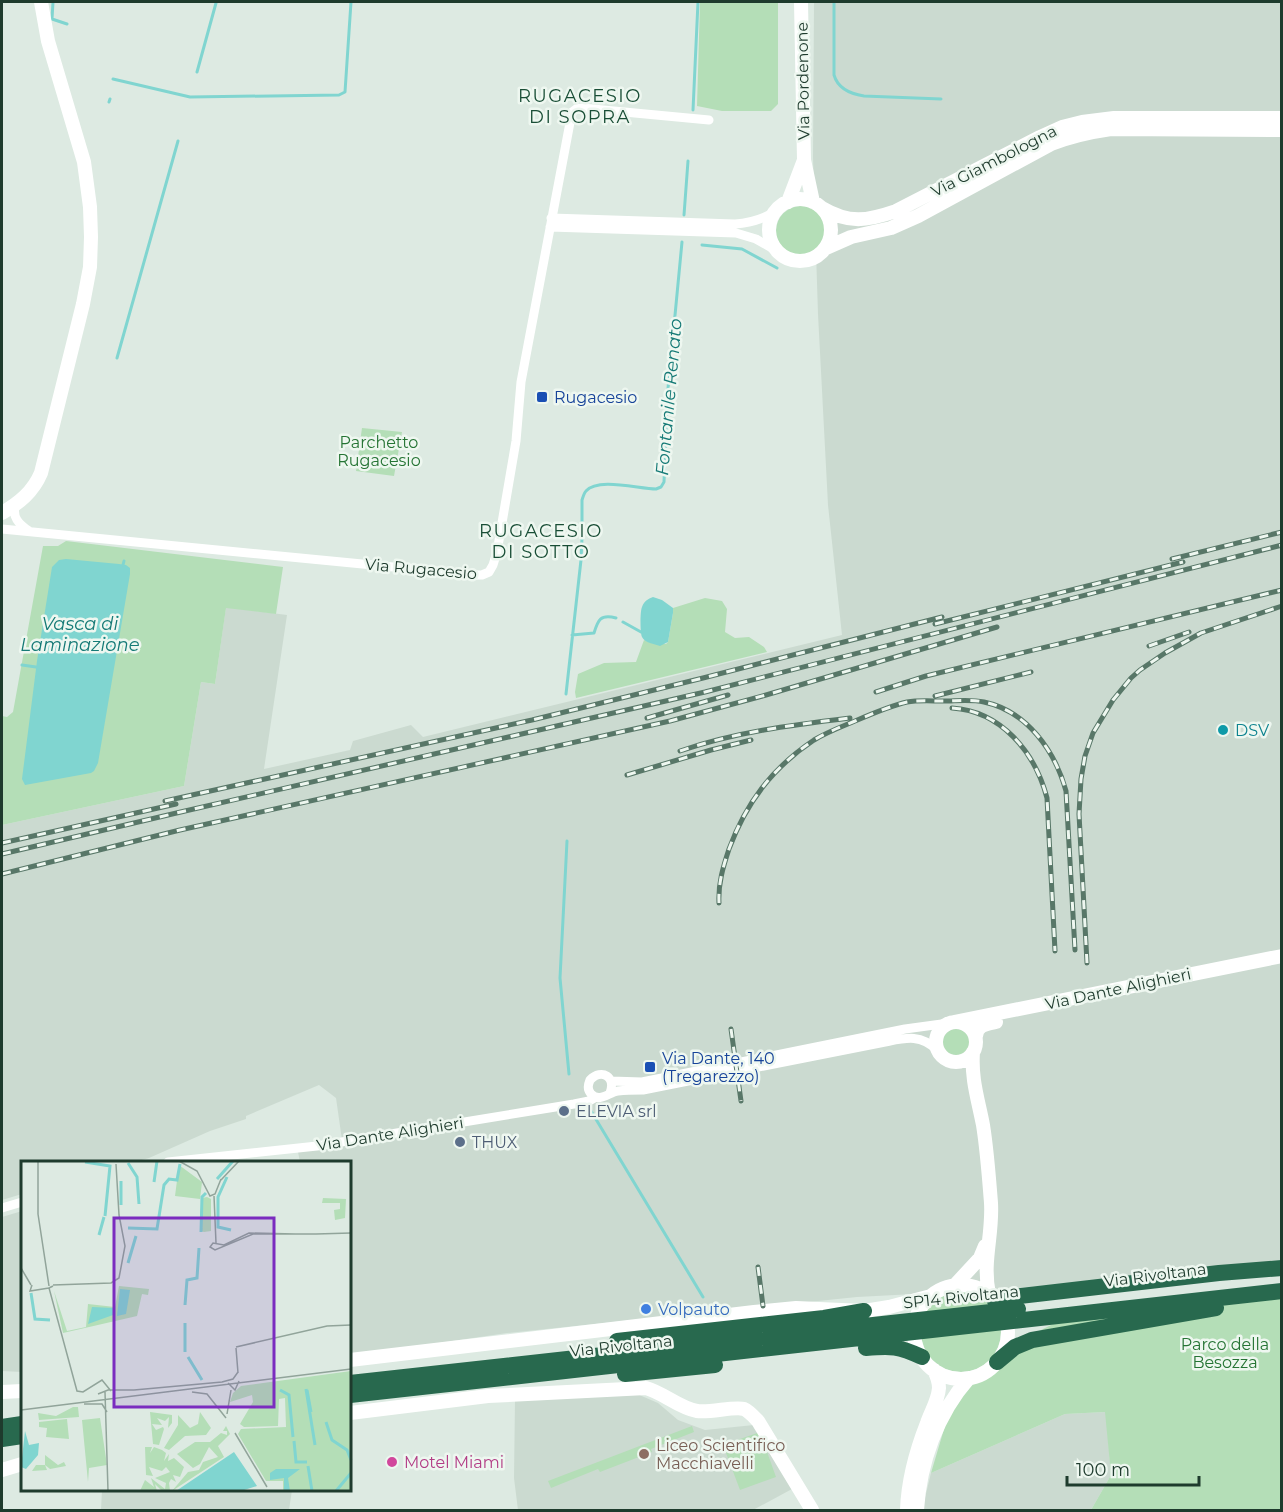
<svg xmlns="http://www.w3.org/2000/svg" width="1283" height="1512" font-family="Montserrat,sans-serif">
  <style>
    .built { fill: #cbdad0 }
    .green { fill: #b4deb7 }
    .water { fill: #80d5d0 }
    .lines { fill: none; stroke-linecap: round; stroke-linejoin: round }
    .stream { stroke: #80d5d0; stroke-width: 3 }
    .street { stroke: #fff; stroke-width: 9 }
    .secondary { stroke: #fff; stroke-width: 14 }
    .highway { stroke: #28694e; stroke-width: 16 }
    .rail-casing { stroke: #587768; stroke-width: 5 }
    .rail { stroke: #eef7f0; stroke-width: 3; stroke-dasharray: 9; stroke-linecap: butt }
    .transit-dot { fill: #1a4fb4; stroke: #eef7f0; stroke-width: 2 }
    .culture-dot { fill: #0f9aa8; stroke: #eef7f0; stroke-width: 2 }
    .service-dot { fill: #5c6f8a; stroke: #eef7f0; stroke-width: 2 }
    .shop-dot { fill: #3f7fe0; stroke: #eef7f0; stroke-width: 2 }
    .education-dot { fill: #8d6e63; stroke: #eef7f0; stroke-width: 2 }
    .hotel-dot { fill: #d1479c; stroke: #eef7f0; stroke-width: 2 }
    .labels { text-anchor: middle; dominant-baseline: central; stroke-width: 5; stroke-linejoin: round; paint-order: stroke }
    .street-label { font-size: 16px; fill: #1e3b2d; stroke: #eef7f0 }
    .transit-label { font-size: 16px; fill: #164399; stroke: #eef7f0; text-anchor: start }
    .park-label { font-size: 16px; fill: #257434; stroke: #eef7f0 }
    .culture-label { font-size: 16px; fill: #0d838f; stroke: #eef7f0; text-anchor: start }
    .service-label { font-size: 16px; fill: #4e5e75; stroke: #eef7f0; text-anchor: start }
    .shop-label { font-size: 16px; fill: #366cbe; stroke: #eef7f0; text-anchor: start }
    .education-label { font-size: 16px; fill: #785e54; stroke: #eef7f0; text-anchor: start }
    .hotel-label { font-size: 16px; fill: #b23c85; stroke: #eef7f0; text-anchor: start }
    .neighbourhood-label { font-size: 18px; letter-spacing: 1.5px; fill: #194e36; stroke: #eef7f0 }
    .water-label { font-size: 18px; font-style: italic; fill: #157a76; stroke: #eef7f0 }
    .inset-river { fill: none; stroke: #80d5d0; stroke-width: 3 }
    .inset-road { fill: none; stroke: #91a49a; stroke-width: 1.5 }
    .view { fill: #7b2cbf; fill-opacity: 0.15; stroke: #7b2cbf; stroke-width: 3 }
    .inset-edge { fill: none; stroke: #1e3b2d; stroke-width: 3 }
  </style>
  <rect width="100%" height="100%" fill="#ddeae2"/>
  <path class="built" d="M814 2H1281V1262L1009 1289 857 1297 507 1333 350 1356V1162H300L298 1152 342 1140 336 1098 319 1085 246 1116V1119L210 1131 149 1158 134 1162H22V1194L2 1200V825L184 786 201 682 215 684 226 607 287 615 264 769 350 750 353 741 411 725 423 737 842 635 828 505 818 314 813 157Z
    M22 1211V1372L2 1371V1217Z
    M637 1394 658 1403 678 1420 705 1430 754 1425 792 1489 753 1510H518L514 1478 515 1400Z
    M1106 1412 1111 1475 1091 1510H923L924 1502 931 1473 1065 1414Z
    M102 1490H292L289 1510H101Z"/>
  <path class="green" d="M700 2H778V104L771 111H722L697 106Z
    M776 231a25 25 0 1 1 50 0a25 25 0 1 1-50 0Z
    M362 428 402 432 394 476 356 471Z
    M66 541 283 567 276 614 226 608 215 684 201 682 184 786 2 825V716L7 717 13 712 43 546H58Z
    M705 598 722 601 727 609 725 632 735 638 749 637 764 647 767 652 576 698 575 692 578 674 604 663 636 662 644 640 651 643 666 644 668 642 673 613V608Z
    M943 1042a13 13 0 1 1 26 0a13 13 0 1 1-26 0Z
    M921 1332a40 40 0 1 1 80 0a40 40 0 1 1-80 0Z
    M1281 1295V1510H1091L1111 1475 1105 1412 1065 1414 931 1473 947 1419 966 1389 994 1371 1033 1334 1053 1324Z
    M692 1426 694 1432 651 1449 652 1452 600 1472 598 1469 551 1488 548 1481Z
    M760 1432 776 1477 740 1490 723 1445Z"/>
  <path class="water" d="M66 559 119 564 126 565 130 568V574L98 763 94 771 91 773 25 785 22 779 37 661 52 567 59 560Z
    M653 597 662 600 673 608V613L668 642 660 646C654 644 645 643 642 637 640 633 640 611 642 607 644 601 648 599 653 597Z"/>
  <g class="lines">
    <path class="stream" d="M53 2 52 19 67 24
      M834 2V75C838 89 851 94 864 96L941 99
      M197 72 216 3
      M113 79 190 97 339 95 345 92 351 2
      M109 102 110 99
      M693 110 698 2
      M684 215 688 161
      M702 245 742 249 777 268
      M117 358 178 141
      M123 565 124 561
      M623 622 641 632
      M572 635 594 633C598 620 600 614 616 618
      M22 665 36 667
      M566 694 581 560 582 538V500C583 497 584 493 586 491 598 477 639 489 656 489L661 487 664 482 667 399 682 242
      M567 841 560 978 569 1074
      M591 1111 703 1297"/>
    <path class="street" d="M551 218 735 224C751 223 763 219 777 211
      M550 227 736 233 756 239 777 251
      M16 504C11 517 19 524 29 531
      M2 529 476 575H482L489 572 493 565 497 552 516 441 521 382 572 112 576 109 582 108 709 120
      M611 1081 642 1082 905 1029 949 1023
      M610 1093C616 1077 602 1068 590 1080 588 1085 587 1089 591 1094 600 1103 609 1092 618 1091 627 1090 635 1090 643 1090L880 1043C902 1039 919 1032 937 1050
      M168 1162 317 1146 574 1104 589 1101 596 1097
      M2 1208 22 1202"/>
    <path class="secondary" d="M801 2 804 160 813 202
      M769 230a31 31 0 1 1 62 0a31 31 0 1 1-62 0Z
      M788 202 804 160
      M822 208C849 224 867 221 896 211L1040 137 1062 127 1082 122 1114 118H1282
      M826 248 851 237 891 228 918 216 1051 144C1071 136 1090 132 1111 129L1282 130
      M2 513C19 503 33 492 41 473L83 304 90 267 91 237 90 207 84 162 48 41 41 2
      M936 1042a20 20 0 1 1 40 0a20 20 0 1 1-40 0Z
      M954 1022 1282 956
      M976 1036C977 1025 986 1024 996 1022
      M973 1052C971 1079 978 1099 983 1125 987 1150 989 1177 991 1203 993 1235 982 1262 989 1294
      M955 1285 980 1258 985 1246
      M914 1332a47 47 0 1 1 94 0a47 47 0 1 1-94 0Z
      M350 1360 754 1312 796 1308 864 1311 889 1307 931 1296
      M2 1392 22 1391
      M350 1413 488 1396 646 1388C664 1393 679 1408 697 1411 710 1413 735 1406 744 1409 749 1411 755 1418 758 1421L812 1510
      M2 1470 22 1464
      M907 1510C908 1480 916 1451 927 1423 931 1411 938 1401 939 1388 939 1381 937 1376 934 1370
      M917 1510C920 1463 937 1414 969 1378"/>
    <path class="highway" d="M994 1299 1219 1273 1282 1268
      M617 1341 824 1318 864 1311
      M866 1348C892 1346 898 1346 922 1357
      M997 1362 1015 1347 1032 1340 1216 1308
      M625 1374 715 1365
      M350 1383 1018 1309
      M350 1395 1282 1291
      M2 1427 22 1424
      M2 1439 22 1436"/>
    <defs>
      <path id="rail" d="M1172 559 1282 532
        M935 624 1183 562
        M1149 646 1189 632
        M876 692 926 676 1282 590
        M935 696 1031 672
        M952 708C1001 711 1035 752 1047 798L1055 951
        M647 718 728 695
        M680 751C735 732 792 725 850 718
        M627 775 711 750 751 740
        M165 801 532 720 703 678 942 617
        M2 843 176 804
        M2 854 185 811 705 692 1282 545
        M2 874 180 830 670 721 766 695 997 627
        M719 903C718 884 723 867 729 849 746 803 772 768 814 740 827 732 841 727 855 721 869 715 893 705 907 702 918 700 931 701 943 701 956 701 971 699 984 702 1027 711 1055 751 1066 791L1075 950
        M1087 963 1079 814 1081 779 1085 756 1093 733 1113 700 1131 678 1140 670 1165 653 1201 633 1282 606
        M731 1029 741 1101
        M758 1267 763 1306"/>
    </defs>
    <use href="#rail" class="rail-casing"/>
    <use href="#rail" class="rail"/>
  </g>
  <g class="transit-dot">
    <rect x="536" y="391" width="12" height="12" rx="3"/>
    <rect x="644" y="1061" width="12" height="12" rx="3"/>
  </g>
  <circle class="culture-dot" cx="1223" cy="730" r="6"/>
  <g class="service-dot">
    <circle cx="564" cy="1111" r="6"/>
    <circle cx="460" cy="1142" r="6"/>
  </g>
  <circle class="shop-dot" cx="646" cy="1309" r="6"/>
  <circle class="education-dot" cx="644" cy="1454" r="6"/>
  <circle class="hotel-dot" cx="392" cy="1462" r="6"/>
  <g class="labels">
    <g class="street-label">
      <text transform="translate(803 81) rotate(-91)">Via Pordenone</text>
      <text transform="translate(994 161) rotate(-27)">Via Giambologna</text>
      <text transform="translate(421 569) rotate(5)">Via Rugacesio</text>
      <text transform="translate(1118 989) rotate(-12)">Via Dante Alighieri</text>
      <text transform="translate(390 1134) rotate(-9)">Via Dante Alighieri</text>
      <text transform="translate(1155 1275) rotate(-7)">Via Rivoltana</text>
      <text transform="translate(961 1297) rotate(-6)">SP14 Rivoltana</text>
      <text transform="translate(621 1346) rotate(-6)">Via Rivoltana</text>
    </g>
    <g class="transit-label">
      <text x="554" y="397">Rugacesio</text>
      <text x="662" y="1058">Via Dante, 140<tspan x="662" dy="18">(Tregarezzo)</tspan></text>
    </g>
    <g class="park-label">
      <text x="379" y="442">Parchetto<tspan x="379" dy="18">Rugacesio</tspan></text>
      <text x="1225" y="1344">Parco della<tspan x="1225" dy="18">Besozza</tspan></text>
    </g>
    <g class="culture-label">
      <text x="1235" y="730">DSV</text>
    </g>
    <g class="service-label">
      <text x="576" y="1111">ELEVIA srl</text>
      <text x="472" y="1142">THUX</text>
    </g>
    <g class="shop-label">
      <text x="658" y="1309">Volpauto</text>
    </g>
    <g class="education-label">
      <text x="656" y="1445">Liceo Scientifico<tspan x="656" dy="18">Macchiavelli</tspan></text>
    </g>
    <g class="hotel-label">
      <text x="404" y="1462">Motel Miami</text>
    </g>
    <g class="neighbourhood-label">
      <text x="580" y="96">RUGACESIO<tspan x="580" dy="21">DI SOPRA</tspan></text>
      <text x="541" y="531">RUGACESIO<tspan x="541" dy="21">DI SOTTO</tspan></text>
    </g>
    <g class="water-label">
      <text transform="translate(669 397) rotate(-85)">Fontanile Renato</text>
      <text x="80" y="624">Vasca di<tspan x="80" dy="21">Laminazione</tspan></text>
    </g>
  </g>
  <g transform="translate(21 1161)">
    <rect width="330" height="330" fill="#ddeae2"/>
    <path d="M158 4 181 21 179 38 154 35ZM186 36 190 38V70L183 71 180 70 181 37ZM302 37 325 38 324 57 314 59 313 49 319 48V42H301ZM98 125 128 128 127 134 121 133 116 155 42 172 33 130 46 170 65 166 67 143 94 146ZM330 210V330H262V320H245L217 273 220 268 265 266 264 237 258 238 257 265 223 266 219 263 232 241 231 234 209 241 212 232 220 225ZM52 246H57L58 256 18 259 17 252 35 255ZM129 251 151 254V262L147 267 148 256 144 260 136 257 141 264 131 263 135 269 142 266 143 268 138 284 132 283ZM179 251 190 267 185 274 164 275 148 289 143 287 157 264V254L169 267 177 263ZM79 257 86 304 68 307 67 321 61 259ZM46 258 48 278 25 276 26 267 18 266V261ZM205 265 209 273 197 285 203 296 151 330 167 311 178 309 182 301 197 296 188 286 179 303 172 307 156 293 174 281H189L200 272 206 274V270H202ZM124 286H131L129 292 133 286 141 289 145 292 143 300 148 293 147 300 153 297 163 306 159 316 152 314 155 321 150 318 148 322 149 330H141L134 323 136 330H119L124 319 133 326 130 317 144 328 145 322 134 317 149 311 145 306 141 310 128 306 132 315 125 314ZM24 294 37 304 43 301 45 305 29 308 24 304 26 309 11 310 15 304H24Z" fill="#b4deb7"/>
    <path d="M99 128 109 129 105 153 96 155ZM71 146 93 147 92 154 67 163ZM4 270 8 284 18 282 17 294 5 308 0 306ZM213 291 236 325 220 330H155ZM255 308H279L267 317 269 330H263V317L249 319V312Z" fill="#80d5d0"/>
    <path class="inset-river" d="M64 1 89 5 84 55M107 2 116 16 118 43M206 16 197 36V66L210 69M196 18 212 0M100 20V44M133 21 136 0M107 67 136 68 143 24 148 18 156 19 159 3M180 71 181 36 185 32M78 74 83 56M107 102 115 75M10 132 14 158 29 159M164 144 166 119 176 117 178 87M164 162V191M167 196 181 219M285 228 294 284M259 229 268 234 272 276M286 229 290 251M305 261 311 279 326 289 330 299M273 280 275 301H286M287 305 291 330M315 330 330 312"/>
    <path class="inset-road" d="M17 0V53M158 0 176 10 189 35 194 33 200 18M200 19 218 0M193 35 195 82M17 53 28 125M274 73 228 72 203 84 192 82 189 86 194 89 232 73H295L330 72M0 107 10 124M11 124 9 130 28 127M32 124 90 122 98 117 104 85 98 54 95 3M32 125 28 127 56 230 62 231 81 219 90 230M215 186 306 165 330 164M215 187 217 212M207 222 214 229 218 220M113 229 201 221 212 218 217 211M84 231 87 330M171 231 186 233 205 257M77 233 87 229H113M63 243H81L86 251M0 249 330 208M206 253 210 229M214 272 246 326"/>
    <path class="view" d="M93 57H253V246H93Z"/>
    <rect width="330" height="330" class="inset-edge"/>
  </g>
  <rect width="1283" height="1512" fill="none" stroke="#1e3b2d" stroke-width="6"/>
  <path d="M1067 1476v9h132v-9" fill="none" stroke="#1e3b2d" stroke-width="3"/>
  <text x="1076" y="1476" font-size="18" fill="#1e3b2d" stroke="#eef7f0" stroke-width="4.5" paint-order="stroke">100 m</text>
</svg>
